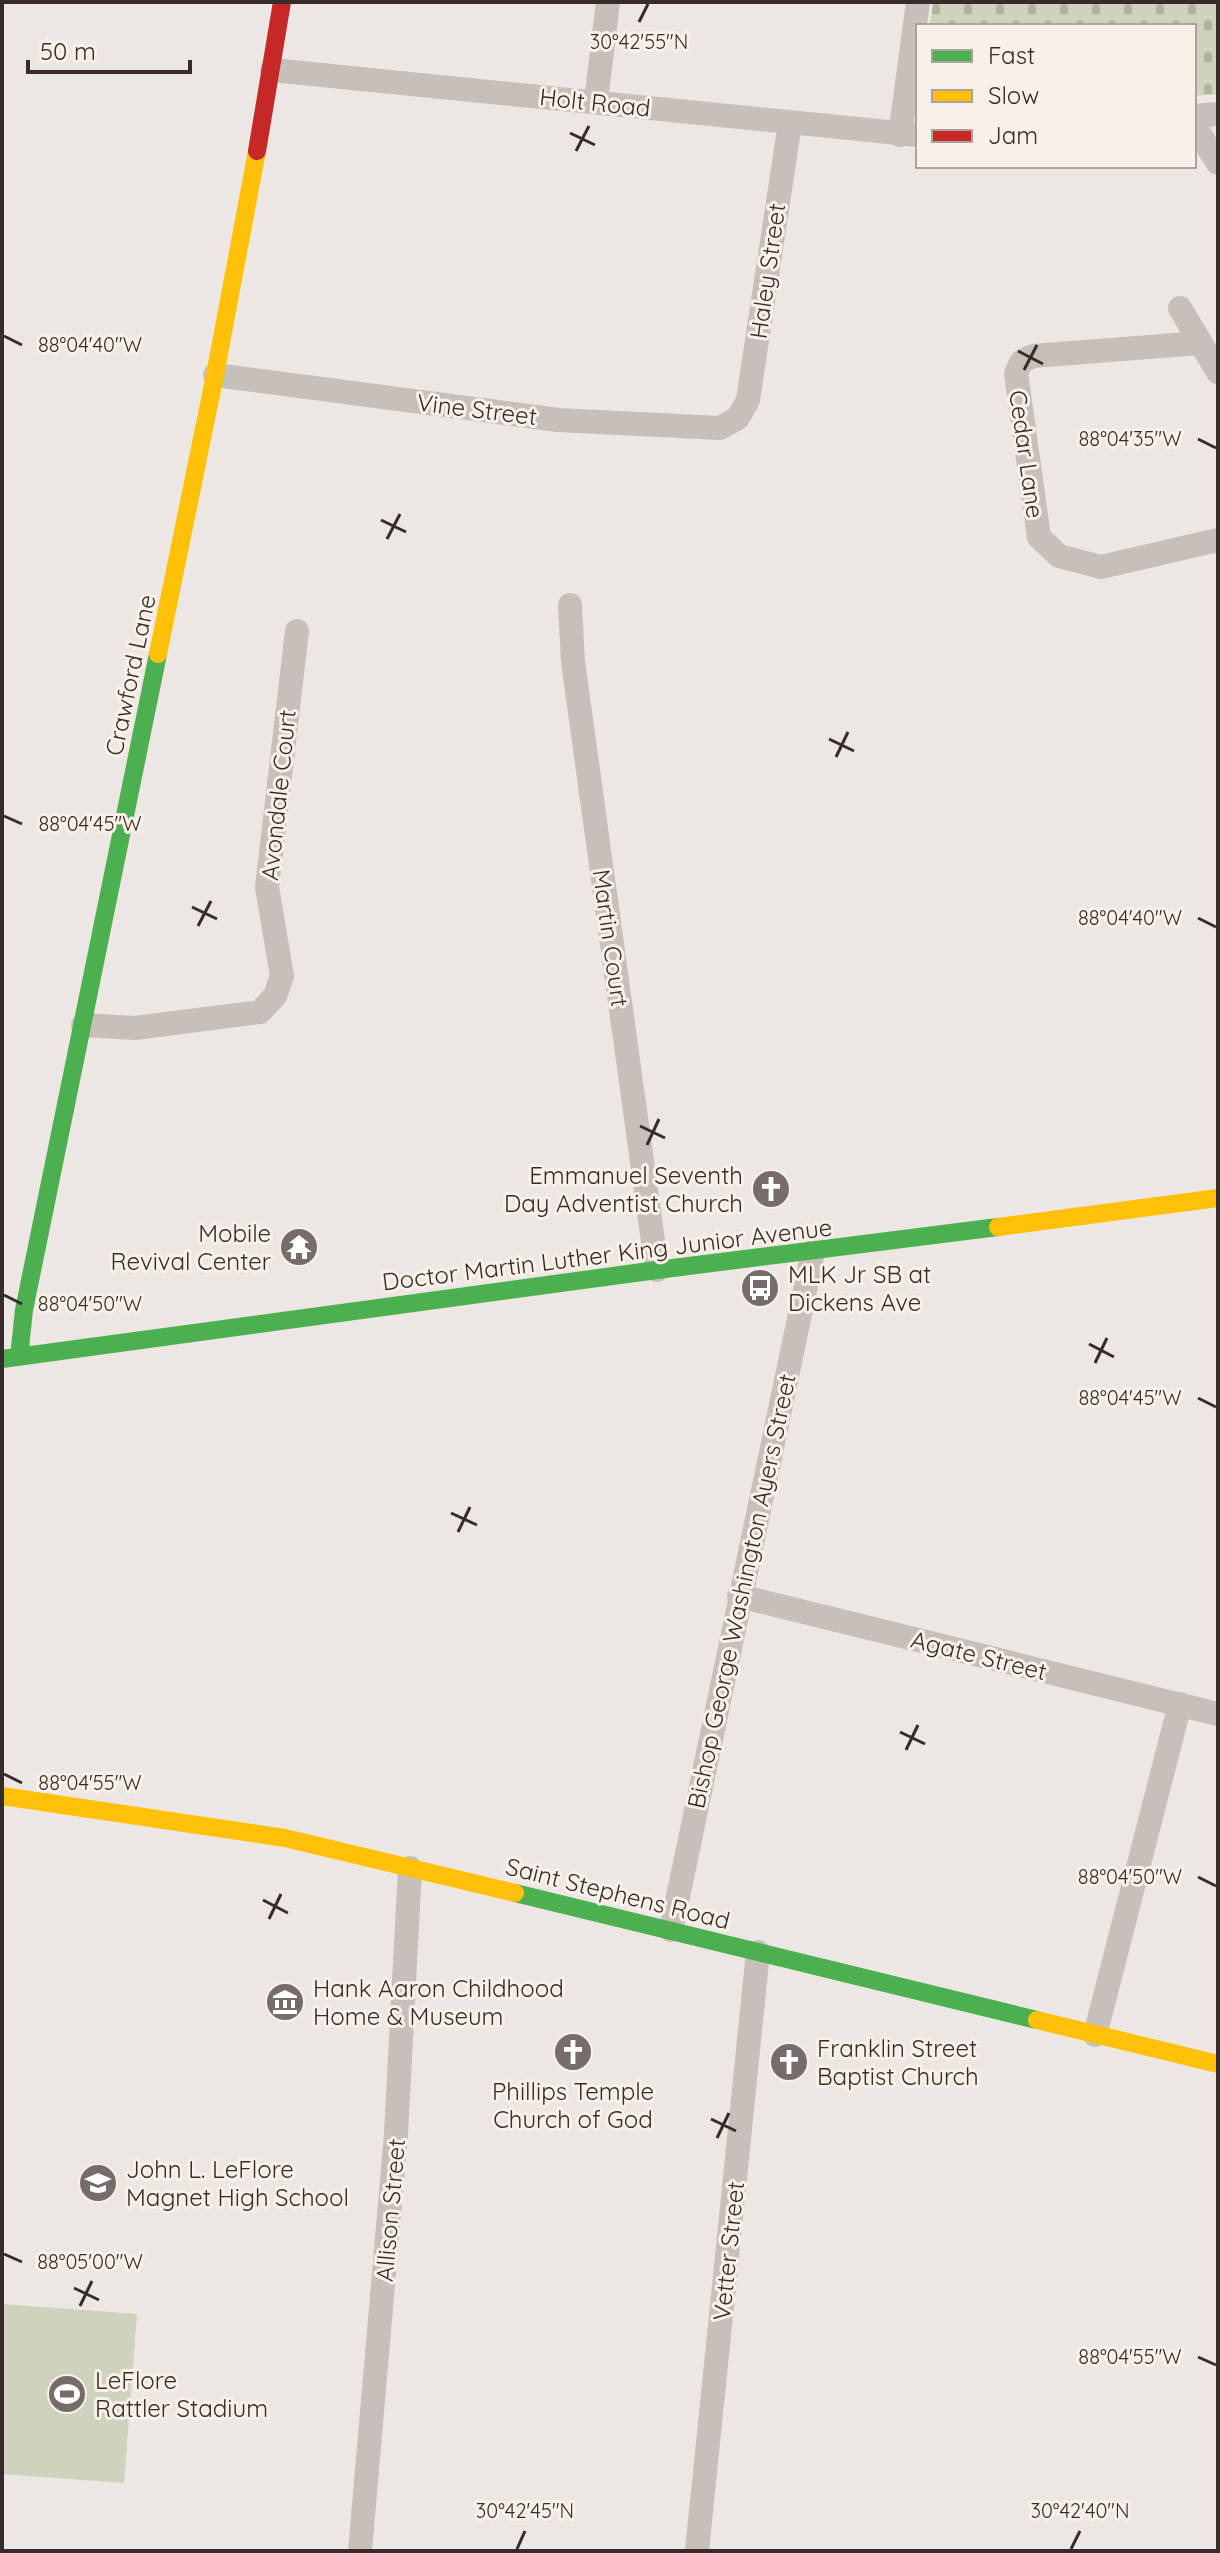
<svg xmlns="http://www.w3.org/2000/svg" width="1220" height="2553" font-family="Quicksand,sans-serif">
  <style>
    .green { fill: #cfd2bc }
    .cemetery { fill: url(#cemetery-stones) }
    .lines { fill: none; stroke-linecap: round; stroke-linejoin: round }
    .street { stroke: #c6bfba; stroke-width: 24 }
    .fast { stroke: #4caf50; stroke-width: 18 }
    .slow { stroke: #ffc107; stroke-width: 18 }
    .jam { stroke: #c62828; stroke-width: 18 }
    .ticks { fill: none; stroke: #372c29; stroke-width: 3 }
    .labels { text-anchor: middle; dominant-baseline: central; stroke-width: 6; stroke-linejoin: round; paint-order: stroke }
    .street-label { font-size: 24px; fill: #372c29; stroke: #f9f1e9 }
    .poi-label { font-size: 24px; fill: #372c29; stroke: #f9f1e9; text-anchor: start }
    .ticks-label { font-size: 20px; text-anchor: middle; fill: #372c29; stroke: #f9f1e9; stroke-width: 6; stroke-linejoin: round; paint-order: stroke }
  </style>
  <defs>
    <pattern id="cemetery-stones" width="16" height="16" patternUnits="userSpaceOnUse" patternTransform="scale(2)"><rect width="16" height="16" fill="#cfd2bc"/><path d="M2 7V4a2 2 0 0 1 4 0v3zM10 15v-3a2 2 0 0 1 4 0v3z" fill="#b2b4a2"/></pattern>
  </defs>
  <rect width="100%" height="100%" fill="#ece7e2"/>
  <path class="green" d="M2 2304 137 2314 124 2483 2 2474Z"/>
  <path class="cemetery" d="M933 2H1218V94L1194 96V26H930Z"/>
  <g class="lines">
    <path class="street" d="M272 70 918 135
      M596 101 608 2
      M1194 116 1218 114
      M1194 125 1218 163
      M900 135 918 2
      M1180 308 1218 372
      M1200 343 1033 356 1022 361 1016 373 1039 537 1059 556 1101 567 1218 540
      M215 375 558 420 720 428 738 418 748 400 790 123
      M570 605 573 662 657 1270
      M83 1025 135 1028 260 1012 275 996 282 976 267 887 297 631
      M739 1596 1218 1714
      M671 1930 813 1252
      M1095 2035 1180 1704
      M360 2551 396 2134 410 1868
      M697 2551 758 1952"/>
    <path class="fast" d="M19 1357 24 1310 158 654
      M2 1359 657 1270 998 1227
      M515 1893 1037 2020"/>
    <path class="slow" d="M158 654 215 375 257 151
      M998 1227 1218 1198
      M2 1796 285 1838 515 1893
      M1037 2020 1218 2064"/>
    <path class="jam" d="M257 151 282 2"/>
  </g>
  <path class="ticks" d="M639 22 648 4M570 133 595 145M576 151 589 126M4 336 22 345M1018 351 1043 364M1024 370 1037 345M1198 439 1216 448M381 520 406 532M387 539 400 514M829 739 854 751M836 757 848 732M4 816 22 824M192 907 217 919M1198 918 1216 927M198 926 211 901M640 1126 665 1138M647 1145 659 1119M4 1295 22 1304M1089 1344 1114 1357M1095 1363 1107 1338M1198 1398 1216 1407M451 1513 477 1525M458 1532 470 1507M900 1732 925 1744M906 1750 918 1725M4 1774 22 1783M1198 1877 1216 1886M263 1900 288 1913M269 1919 281 1894M711 2119 736 2131M717 2138 729 2113M4 2254 22 2262M74 2288 99 2300M80 2306 92 2281M1198 2357 1216 2365M517 2549 525 2531M1071 2549 1080 2531"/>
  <defs>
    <symbol id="church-disc" viewBox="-11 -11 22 22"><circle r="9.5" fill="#766d6a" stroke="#f9f1e9"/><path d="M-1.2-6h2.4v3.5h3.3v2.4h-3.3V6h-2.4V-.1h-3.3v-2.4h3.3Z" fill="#fff"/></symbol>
    <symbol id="temple-disc" viewBox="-11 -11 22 22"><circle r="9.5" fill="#766d6a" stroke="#f9f1e9"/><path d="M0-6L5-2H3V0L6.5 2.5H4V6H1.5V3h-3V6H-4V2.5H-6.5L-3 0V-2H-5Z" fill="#fff"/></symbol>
    <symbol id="bus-disc" viewBox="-11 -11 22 22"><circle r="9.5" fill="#766d6a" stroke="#f9f1e9"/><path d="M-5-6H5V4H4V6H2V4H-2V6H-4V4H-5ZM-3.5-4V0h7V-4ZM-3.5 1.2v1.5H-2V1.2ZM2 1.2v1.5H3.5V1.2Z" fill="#fff"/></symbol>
    <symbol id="museum-disc" viewBox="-11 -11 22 22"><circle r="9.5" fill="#766d6a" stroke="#f9f1e9"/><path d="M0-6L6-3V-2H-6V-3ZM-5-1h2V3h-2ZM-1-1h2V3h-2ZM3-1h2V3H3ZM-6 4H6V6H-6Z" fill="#fff"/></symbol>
    <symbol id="school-disc" viewBox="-11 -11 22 22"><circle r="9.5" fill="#766d6a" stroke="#f9f1e9"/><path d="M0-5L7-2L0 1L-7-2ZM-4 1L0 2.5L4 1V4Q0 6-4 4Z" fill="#fff"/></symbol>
    <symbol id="stadium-disc" viewBox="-11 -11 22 22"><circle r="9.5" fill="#766d6a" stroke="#f9f1e9"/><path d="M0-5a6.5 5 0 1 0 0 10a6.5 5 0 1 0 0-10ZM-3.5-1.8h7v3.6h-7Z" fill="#fff"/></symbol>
  </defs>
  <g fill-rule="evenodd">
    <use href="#church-disc" x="749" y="1167" width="44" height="44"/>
    <use href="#temple-disc" x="277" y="1225" width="44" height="44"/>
    <use href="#bus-disc" x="738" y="1266" width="44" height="44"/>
    <use href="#museum-disc" x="263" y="1980" width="44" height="44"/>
    <use href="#church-disc" x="551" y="2030" width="44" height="44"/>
    <use href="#church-disc" x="767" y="2040" width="44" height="44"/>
    <use href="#school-disc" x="76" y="2161" width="44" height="44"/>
    <use href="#stadium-disc" x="45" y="2372" width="44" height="44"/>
  </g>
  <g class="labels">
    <g class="street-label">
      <text transform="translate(595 102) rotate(6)">Holt Road</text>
      <text transform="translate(767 271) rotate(-82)">Haley Street</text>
      <text transform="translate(477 409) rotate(7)">Vine Street</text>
      <text transform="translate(1027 454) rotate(82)">Cedar Lane</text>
      <text transform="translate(130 675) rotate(-78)">Crawford Lane</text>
      <text transform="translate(278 795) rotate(-84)">Avondale Court</text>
      <text transform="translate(611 938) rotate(82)">Martin Court</text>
      <text transform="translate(607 1254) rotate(-7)">Doctor Martin Luther King Junior Avenue</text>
      <text transform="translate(741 1591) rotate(-78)">Bishop George Washington Ayers Street</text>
      <text transform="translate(979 1655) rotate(14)">Agate Street</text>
      <text transform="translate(618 1893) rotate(14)">Saint Stephens Road</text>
      <text transform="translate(390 2210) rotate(-85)">Allison Street</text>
      <text transform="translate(728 2251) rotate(-84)">Vetter Street</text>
    </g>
    <g class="poi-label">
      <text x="743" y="1175" text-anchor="end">Emmanuel Seventh<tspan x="743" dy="28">Day Adventist Church</tspan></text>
      <text x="271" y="1233" text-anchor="end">Mobile<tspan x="271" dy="28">Revival Center</tspan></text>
      <text x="788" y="1274">MLK Jr SB at<tspan x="788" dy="28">Dickens Ave</tspan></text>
      <text x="313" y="1988">Hank Aaron Childhood<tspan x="313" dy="28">Home &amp; Museum</tspan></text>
      <text x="817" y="2048">Franklin Street<tspan x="817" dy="28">Baptist Church</tspan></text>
      <text x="573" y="2091" text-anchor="middle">Phillips Temple<tspan x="573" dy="28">Church of God</tspan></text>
      <text x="126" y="2169">John L. LeFlore<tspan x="126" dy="28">Magnet High School</tspan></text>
      <text x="95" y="2380">LeFlore<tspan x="95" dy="28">Rattler Stadium</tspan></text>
    </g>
  </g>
  <g class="ticks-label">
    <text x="639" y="49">30°42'55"N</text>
    <text x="90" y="352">88°04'40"W</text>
    <text x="1130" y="446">88°04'35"W</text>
    <text x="90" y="831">88°04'45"W</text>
    <text x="1130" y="925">88°04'40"W</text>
    <text x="90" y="1311">88°04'50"W</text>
    <text x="1130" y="1405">88°04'45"W</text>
    <text x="90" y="1790">88°04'55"W</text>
    <text x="1130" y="1884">88°04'50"W</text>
    <text x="90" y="2269">88°05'00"W</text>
    <text x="1130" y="2364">88°04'55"W</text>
    <text x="525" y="2518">30°42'45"N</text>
    <text x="1080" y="2518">30°42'40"N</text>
  </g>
  <rect width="1220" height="2553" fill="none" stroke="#372c29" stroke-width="8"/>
  <rect x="916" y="24" width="280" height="144" fill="#f9f1e9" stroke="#aba29c" stroke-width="2"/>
  <rect x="932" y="50" width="40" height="12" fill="#4caf50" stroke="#aba29c" stroke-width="2"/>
  <text x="988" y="64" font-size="24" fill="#372c29">Fast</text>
  <rect x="932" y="90" width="40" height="12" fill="#ffc107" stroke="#aba29c" stroke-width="2"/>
  <text x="988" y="104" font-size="24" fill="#372c29">Slow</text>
  <rect x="932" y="130" width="40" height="12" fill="#c62828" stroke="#aba29c" stroke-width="2"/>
  <text x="988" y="144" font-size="24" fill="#372c29">Jam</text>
  <path d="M28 60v12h162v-12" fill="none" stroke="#372c29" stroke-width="4"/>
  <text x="40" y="60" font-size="24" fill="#372c29" stroke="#f9f1e9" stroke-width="6" paint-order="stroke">50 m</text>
</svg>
